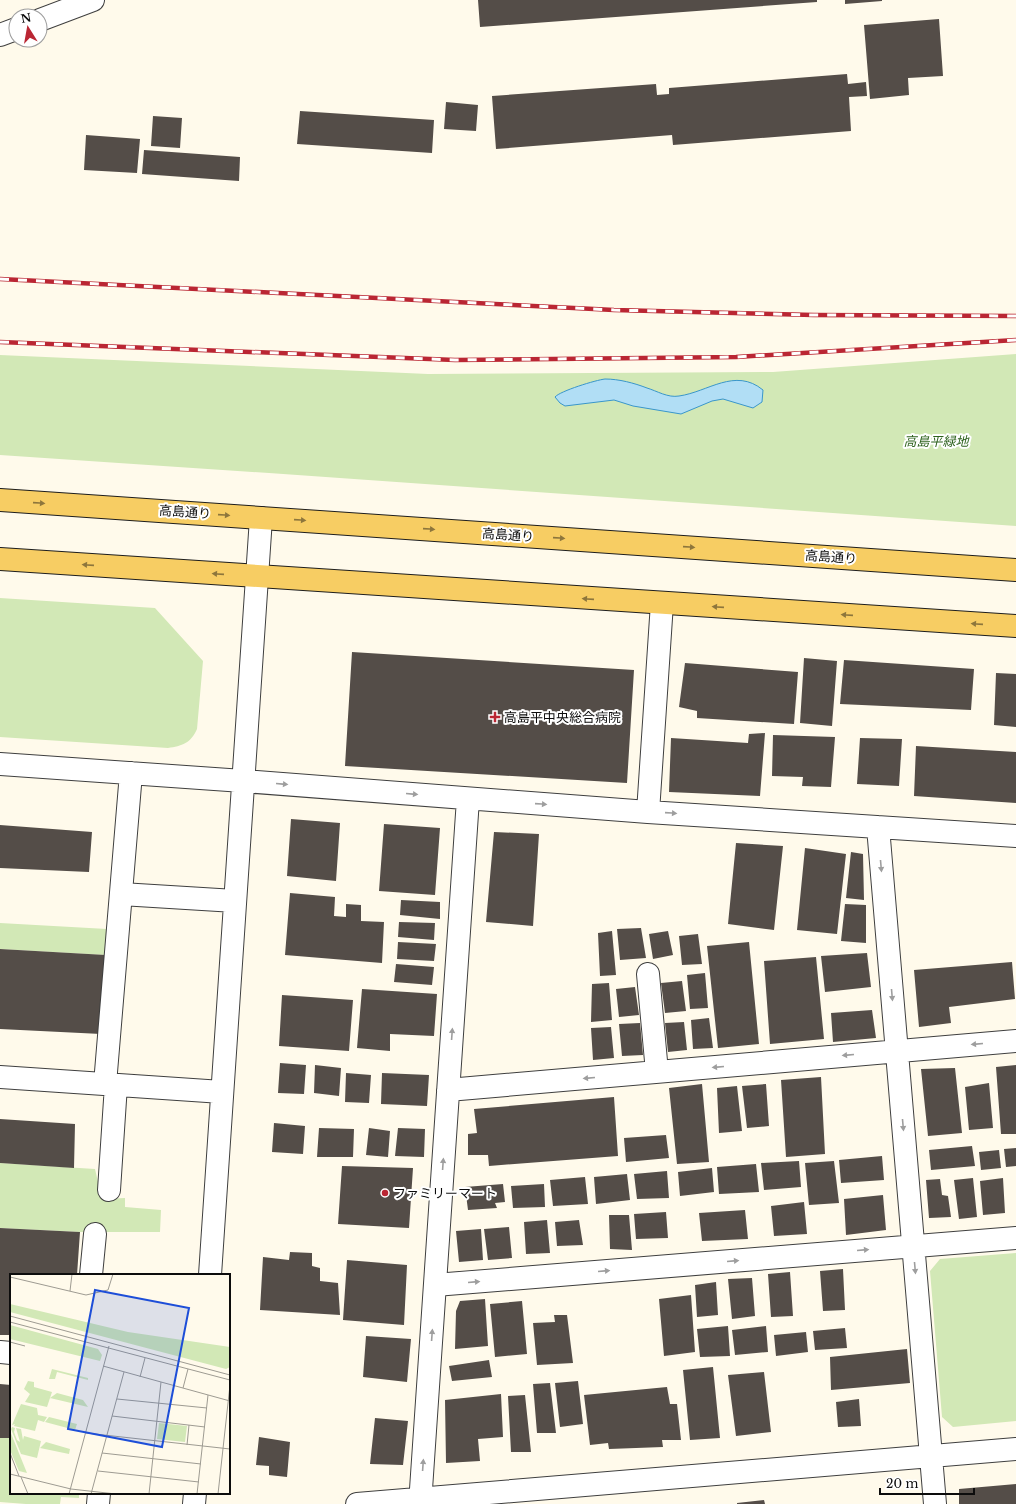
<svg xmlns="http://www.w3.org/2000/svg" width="1016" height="1504" font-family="'Libre Baskerville','Noto Sans JP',serif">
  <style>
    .green { fill: #d2e8b6 }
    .water { fill: #b1def5; stroke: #3996cb }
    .building { fill: #544d48 }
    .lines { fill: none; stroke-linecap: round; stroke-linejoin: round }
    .minor-casing { stroke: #3f3f3f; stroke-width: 24 }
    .major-casing { stroke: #1d1d1d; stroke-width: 24 }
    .minor { stroke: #fff; stroke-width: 22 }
    .major { stroke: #f7cd63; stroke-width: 22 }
    .rail-casing { stroke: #ba2633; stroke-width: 4.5 }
    .rail { stroke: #fff; stroke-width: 3; stroke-dasharray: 9; stroke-linecap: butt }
    .oneway { fill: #8d763c }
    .oneway2 { fill: #9e9e9e }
    .poi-dot { fill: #ba2633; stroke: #fff; stroke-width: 1.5 }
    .labels { text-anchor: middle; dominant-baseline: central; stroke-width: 4; stroke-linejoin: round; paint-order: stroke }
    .park-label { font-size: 13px; font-style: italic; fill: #2e621e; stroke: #fff }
    .street-label { font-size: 13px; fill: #0c0c0c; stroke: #fff }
    .poi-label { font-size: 13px; fill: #0c0c0c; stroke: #fff; text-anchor: start }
    .inset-road { fill: none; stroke: #9e9b92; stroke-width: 1 }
    .view { fill: #1d4ed8; fill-opacity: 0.15; stroke: #1d4ed8; stroke-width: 2 }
    .inset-edge { fill: none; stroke: #0c0c0c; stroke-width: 2 }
  </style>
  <rect width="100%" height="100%" fill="#fffaeb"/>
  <path class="green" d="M1016 354V526L269 473 0 455V355L428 374 773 372Z
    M0 598 155 608 203 661 197 729C191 743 182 746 168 748L0 737Z
    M0 923 107 929 106 955 0 949Z
    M0 1163 95 1169 102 1199 125 1198V1207L161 1210 160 1232H80L0 1228Z
    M1016 1253V1421L953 1427 942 1417 930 1271 940 1259Z
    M0 1438H11V1493H79V1498L61 1497 60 1504H26L0 1502Z"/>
  <path class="water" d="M605 379C619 379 634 383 647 388 657 391 668 398 679 396 708 392 735 367 763 390L762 402 753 408 723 399 712 401 681 414 633 406 614 400 565 406 560 403 555 397C560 391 596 380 605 379Z"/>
  <path class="building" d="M478 0H817V2L480 27Z
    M845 0H882V1L845 4Z
    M939 19 943 76 908 78 909 95 870 99 864 25Z
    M847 74 848 84 866 82 867 96 849 97 851 131 673 145 672 135 496 149 492 96 656 84 657 95 669 94V88Z
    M446 102 478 105 476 131 444 129Z
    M300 111 434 120 432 153 297 144Z
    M153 116 182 118 180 148 151 146Z
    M86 135 140 139 137 173 84 170Z
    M144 150 240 157 239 181 142 174Z
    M352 652 634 670 627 783 345 766Z
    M804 658 837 661 832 726 800 723Z
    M844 660 974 669 971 710 840 704Z
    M685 663 798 672 794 724 697 718V711L679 707Z
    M996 673 1016 674V727L994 725Z
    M765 733 760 796 669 792 671 738 748 743 749 734Z
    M773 735 835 737 831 787 802 786 803 777 772 776Z
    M860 738 902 739 899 786 857 784Z
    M916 746 1016 752V803L914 796Z
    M291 819 340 823 336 881 287 876Z
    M384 824 440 828 435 895 379 891Z
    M0 825 92 832 89 872 0 868Z
    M494 832 539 834 533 926 486 922Z
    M736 843 783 846 774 930 728 924Z
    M805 848 846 854 837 934 797 930Z
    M851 852 863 854 864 900 846 898Z
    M290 893 335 897 334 916 346 917V904L361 905V921L384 922 382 963 285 955Z
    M401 900 440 902V919L400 915Z
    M845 904 866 905V943L841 941Z
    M399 922 435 923 434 940 398 937Z
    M641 928 646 958 620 960 617 929Z
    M612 931 616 975 600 976 598 933Z
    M668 931 673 955 653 959 649 934Z
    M698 934 702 964 682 965 679 936Z
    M398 942 436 944 434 961 397 959Z
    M749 942 759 1044 718 1048 707 946Z
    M0 949 106 955 101 1034 0 1029Z
    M867 953 871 987 825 992 821 956Z
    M816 957 824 1039 770 1044 764 961Z
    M1012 962 1015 999 949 1007 951 1023 919 1027 914 970Z
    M396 964 434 967 432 985 394 982Z
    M705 973 708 1008 690 1009 687 975Z
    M682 981 686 1011 665 1013 661 983Z
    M609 983 612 1020 591 1022 592 984Z
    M635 987 639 1015 619 1017 616 989Z
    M362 989 437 994 434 1036 390 1034V1051L357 1048Z
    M282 995 353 1000 349 1051 279 1046Z
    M872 1010 876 1038 833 1042 831 1013Z
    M709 1018 713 1048 693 1049 691 1020Z
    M684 1022 687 1050 668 1052 665 1023Z
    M640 1023 643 1055 622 1056 619 1024Z
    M611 1027 614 1058 593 1060 591 1028Z
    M280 1063 306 1065 304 1094 278 1093Z
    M315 1065 341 1068 339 1096 314 1093Z
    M1016 1065V1134H1001L996 1067Z
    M955 1068 962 1133 928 1136 921 1069Z
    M346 1073 371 1075 369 1103 345 1102Z
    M382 1073 429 1075 427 1106 381 1104Z
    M821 1077 825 1154 786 1157 781 1080Z
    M989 1083 993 1128 969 1130 965 1087Z
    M702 1084 709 1162 677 1164 669 1088Z
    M766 1084 769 1126 747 1128 742 1086Z
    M737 1086 742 1131 719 1133 717 1088Z
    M614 1097 618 1156 489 1166 488 1155H468V1134L477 1133 474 1109Z
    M0 1119 75 1124 74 1168 0 1163Z
    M274 1123 305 1126 303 1154 272 1152Z
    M319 1128 354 1129 353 1157H317Z
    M369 1128 390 1131 388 1157 366 1155Z
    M398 1128 425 1129 424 1157 395 1156Z
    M666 1135 669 1158 626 1162 624 1138Z
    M972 1146 975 1166 931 1170 929 1150Z
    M1016 1148V1166L1006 1167 1004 1149Z
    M999 1150 1001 1168 981 1170 979 1152Z
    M882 1156 884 1180 841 1183 839 1160Z
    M799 1161 801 1187 764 1190 761 1163Z
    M834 1161 839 1203 809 1205 805 1163Z
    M756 1164 759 1192 719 1194 717 1167Z
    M342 1166 413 1168 409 1228 338 1224Z
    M712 1168 714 1192 680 1196 678 1172Z
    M667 1171 669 1198 637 1199 634 1174Z
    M627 1174 630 1200 596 1204 594 1177Z
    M585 1177 588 1204 553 1206 550 1180Z
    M973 1178 977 1217 959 1219 954 1180Z
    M1003 1178 1005 1213 983 1215 980 1181Z
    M940 1179 942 1195 948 1196 951 1217 929 1218 926 1180Z
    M503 1184 505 1202 495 1203 497 1208 468 1210 465 1187Z
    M544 1184 545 1207 513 1208 511 1186Z
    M883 1195 886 1230 846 1235 844 1199Z
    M804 1202 807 1234 774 1236 771 1206Z
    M745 1210 748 1239 702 1241 699 1213Z
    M666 1212 668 1238 636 1239 634 1214Z
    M609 1215H629L632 1250 610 1249Z
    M547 1220 550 1253 526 1254 524 1222Z
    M579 1220 583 1245 557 1246 555 1222Z
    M509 1227 512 1258 488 1260 484 1229Z
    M0 1228 80 1232 77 1275H11V1335H0Z
    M481 1229 483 1260 459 1262 456 1231Z
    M290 1252 312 1253V1266L320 1268V1281L338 1283 340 1315 260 1310 263 1257 289 1260Z
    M347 1260 407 1265 404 1325 343 1320Z
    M843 1269 845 1310 823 1311 820 1271Z
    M790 1272 793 1316 771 1317 768 1274Z
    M752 1278 755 1316 732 1319 728 1279Z
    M716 1282 718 1315 697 1317 695 1285Z
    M691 1295 695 1352 664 1356 659 1299Z
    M485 1299 488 1346 455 1349 456 1311 460 1301Z
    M522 1301 527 1354 495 1357 490 1304Z
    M554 1315H567L573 1363 537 1365 533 1323 555 1322Z
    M728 1326 730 1356 700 1357 697 1329Z
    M766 1326 768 1352 735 1355 732 1330Z
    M845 1328 847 1348 815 1350 813 1331Z
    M806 1332 808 1352 776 1356 774 1335Z
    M366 1336 411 1339 407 1382 363 1377Z
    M907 1349 910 1383 831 1390 830 1357Z
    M489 1360 492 1377 452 1381 449 1366Z
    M713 1367 720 1438 690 1440 683 1370Z
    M764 1372 771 1432 736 1436 728 1375Z
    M578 1381 583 1424 560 1427 555 1383Z
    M550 1383 556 1433H537L533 1384Z
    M0 1384 11 1385V1438H0Z
    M667 1387 670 1404H677L681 1440H662L663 1447 609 1449 608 1443 590 1445 584 1395Z
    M501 1394 503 1437 478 1439 480 1461 446 1463 445 1400Z
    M525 1395 531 1452H511L508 1396Z
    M859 1399 861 1426 838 1427 836 1402Z
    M375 1418 408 1421 403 1465 370 1464Z
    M259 1437 290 1442 287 1477 269 1475V1466L256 1465Z
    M1016 1484V1504H959V1489Z
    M764 1500 765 1504H737V1503Z"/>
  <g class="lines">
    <defs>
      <path id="minor" d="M40 20 93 0
        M0 35 16 29
        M0 764 243 781 648 812 1016 836
        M648 812 662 603
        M878 827 935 1504
        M121 894 235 901
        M648 974 657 1072
        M0 1077 222 1092
        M105 1084 131 773
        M448 1090 1016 1041
        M109 1190 116 1085
        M91 1275 95 1234
        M210 1275 261 518
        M435 1285 1016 1238
        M0 1352 11 1353
        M98 1504 99 1493
        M194 1504 195 1493
        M357 1504 1016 1449
        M420 1504 468 799"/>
      <path id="major" d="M0 500 1016 570
        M0 559 1016 626"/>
    </defs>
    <use href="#minor" class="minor-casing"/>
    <use href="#major" class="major-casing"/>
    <use href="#minor" class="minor"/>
    <use href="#major" class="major"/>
    <defs>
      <path id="rail" d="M0 279 614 310 814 315 1016 316
        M0 342 455 360 736 357 1016 340"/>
    </defs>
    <use href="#rail" class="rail-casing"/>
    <use href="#rail" class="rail"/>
  </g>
  <defs><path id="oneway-solid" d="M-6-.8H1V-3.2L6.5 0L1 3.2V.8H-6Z"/></defs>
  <g class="oneway">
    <use href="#oneway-solid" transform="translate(39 503) rotate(4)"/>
    <use href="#oneway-solid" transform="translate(224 515) rotate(4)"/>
    <use href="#oneway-solid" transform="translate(300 520) rotate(4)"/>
    <use href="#oneway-solid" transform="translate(429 529) rotate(4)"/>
    <use href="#oneway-solid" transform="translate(559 538) rotate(4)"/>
    <use href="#oneway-solid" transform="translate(689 547) rotate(4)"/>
    <use href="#oneway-solid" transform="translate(88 565) rotate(-176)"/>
    <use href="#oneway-solid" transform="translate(218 574) rotate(-176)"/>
    <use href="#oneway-solid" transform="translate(588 599) rotate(-176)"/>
    <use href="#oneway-solid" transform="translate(718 607) rotate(-176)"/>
    <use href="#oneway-solid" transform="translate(847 615) rotate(-176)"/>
    <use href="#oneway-solid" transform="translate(977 624) rotate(-176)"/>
  </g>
  <g class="oneway2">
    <use href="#oneway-solid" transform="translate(282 784) rotate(5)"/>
    <use href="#oneway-solid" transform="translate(412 794) rotate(5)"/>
    <use href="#oneway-solid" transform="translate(541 804) rotate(4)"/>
    <use href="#oneway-solid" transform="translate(671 813) rotate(4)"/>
    <use href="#oneway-solid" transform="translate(881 866) rotate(85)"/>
    <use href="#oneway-solid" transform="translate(892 995) rotate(85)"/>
    <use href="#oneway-solid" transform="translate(452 1034) rotate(-86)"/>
    <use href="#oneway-solid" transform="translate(977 1044) rotate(175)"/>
    <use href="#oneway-solid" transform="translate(848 1055) rotate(175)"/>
    <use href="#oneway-solid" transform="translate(718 1067) rotate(175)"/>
    <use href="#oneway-solid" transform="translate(589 1078) rotate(175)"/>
    <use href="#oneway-solid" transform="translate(903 1125) rotate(85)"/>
    <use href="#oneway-solid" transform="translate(443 1164) rotate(-86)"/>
    <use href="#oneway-solid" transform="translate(863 1250) rotate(-5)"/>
    <use href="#oneway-solid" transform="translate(733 1261) rotate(-5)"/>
    <use href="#oneway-solid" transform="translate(915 1268) rotate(85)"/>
    <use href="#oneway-solid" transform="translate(604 1271) rotate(-5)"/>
    <use href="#oneway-solid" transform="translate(474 1282) rotate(-5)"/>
    <use href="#oneway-solid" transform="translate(432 1335) rotate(-86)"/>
    <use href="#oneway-solid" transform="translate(423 1465) rotate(-86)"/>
  </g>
  <g class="poi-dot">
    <path d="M493 711h4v4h4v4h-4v4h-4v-4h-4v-4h4z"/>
    <circle cx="385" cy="1193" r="4"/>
  </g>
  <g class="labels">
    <g class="park-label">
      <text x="936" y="441">高島平緑地</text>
    </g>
    <g class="street-label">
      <text transform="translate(185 512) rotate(4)">高島通り</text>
      <text transform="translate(508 535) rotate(4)">高島通り</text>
      <text transform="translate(831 557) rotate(4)">高島通り</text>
    </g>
    <g class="poi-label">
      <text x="504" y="717">高島平中央総合病院</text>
      <text x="393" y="1193">ファミリーマート</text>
    </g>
  </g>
  <g transform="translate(10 1274)">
    <rect width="220" height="220" fill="#fffaeb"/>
    <path d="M0 30 118 58 220 73V93L216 95 0 38ZM0 51 88 75 92 81 90 87 0 65ZM42 95 78 104V106L47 98 45 105H39ZM18 107 24 108V113L42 118 37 133 15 128 20 120 14 115ZM47 119 73 126 78 133 40 124ZM11 130 27 134 28 141 37 143 34 148 28 146 25 157 4 152 5 150 2 151ZM39 143 67 150 65 156 35 148ZM149 149 177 152 175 168 147 165ZM2 153 5 154 4 158 7 166 10 168 6 154 11 155 13 166 14 162 31 167 27 184 11 180 1 155ZM0 157 17 199 9 197 0 176ZM36 168 60 175 59 180 30 174Z" fill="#d2e8b6"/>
    <path class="inset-road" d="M0 3 76 21 98 16 103 0M60 17 62 0M0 42 220 101M0 48 220 106M0 68 15 72M93 92 220 127M130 103 135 84M173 114 178 95M107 125 197 134M102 142 195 153M76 159 220 175M177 171 179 151M0 179 9 202M92 179 191 190M88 197 189 208M0 200 61 215 106 220M11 203 18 220M59 220 99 72M81 220 114 98M139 220 151 108M187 220 198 121M208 220 220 111"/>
    <path class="view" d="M85 16 179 34 152 173 58 155Z"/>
    <rect width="220" height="220" class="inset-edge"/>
  </g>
  <g transform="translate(28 28) rotate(349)"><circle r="19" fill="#ffffff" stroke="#9e9e9e"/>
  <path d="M0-3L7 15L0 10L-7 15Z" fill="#ba2633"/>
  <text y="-6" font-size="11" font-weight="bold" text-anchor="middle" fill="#0c0c0c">N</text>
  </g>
  <path d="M880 1488v6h94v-6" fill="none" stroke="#0c0c0c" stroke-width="2"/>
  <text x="886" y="1488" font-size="12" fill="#0c0c0c" stroke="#ffffff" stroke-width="3" paint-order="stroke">20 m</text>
</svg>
